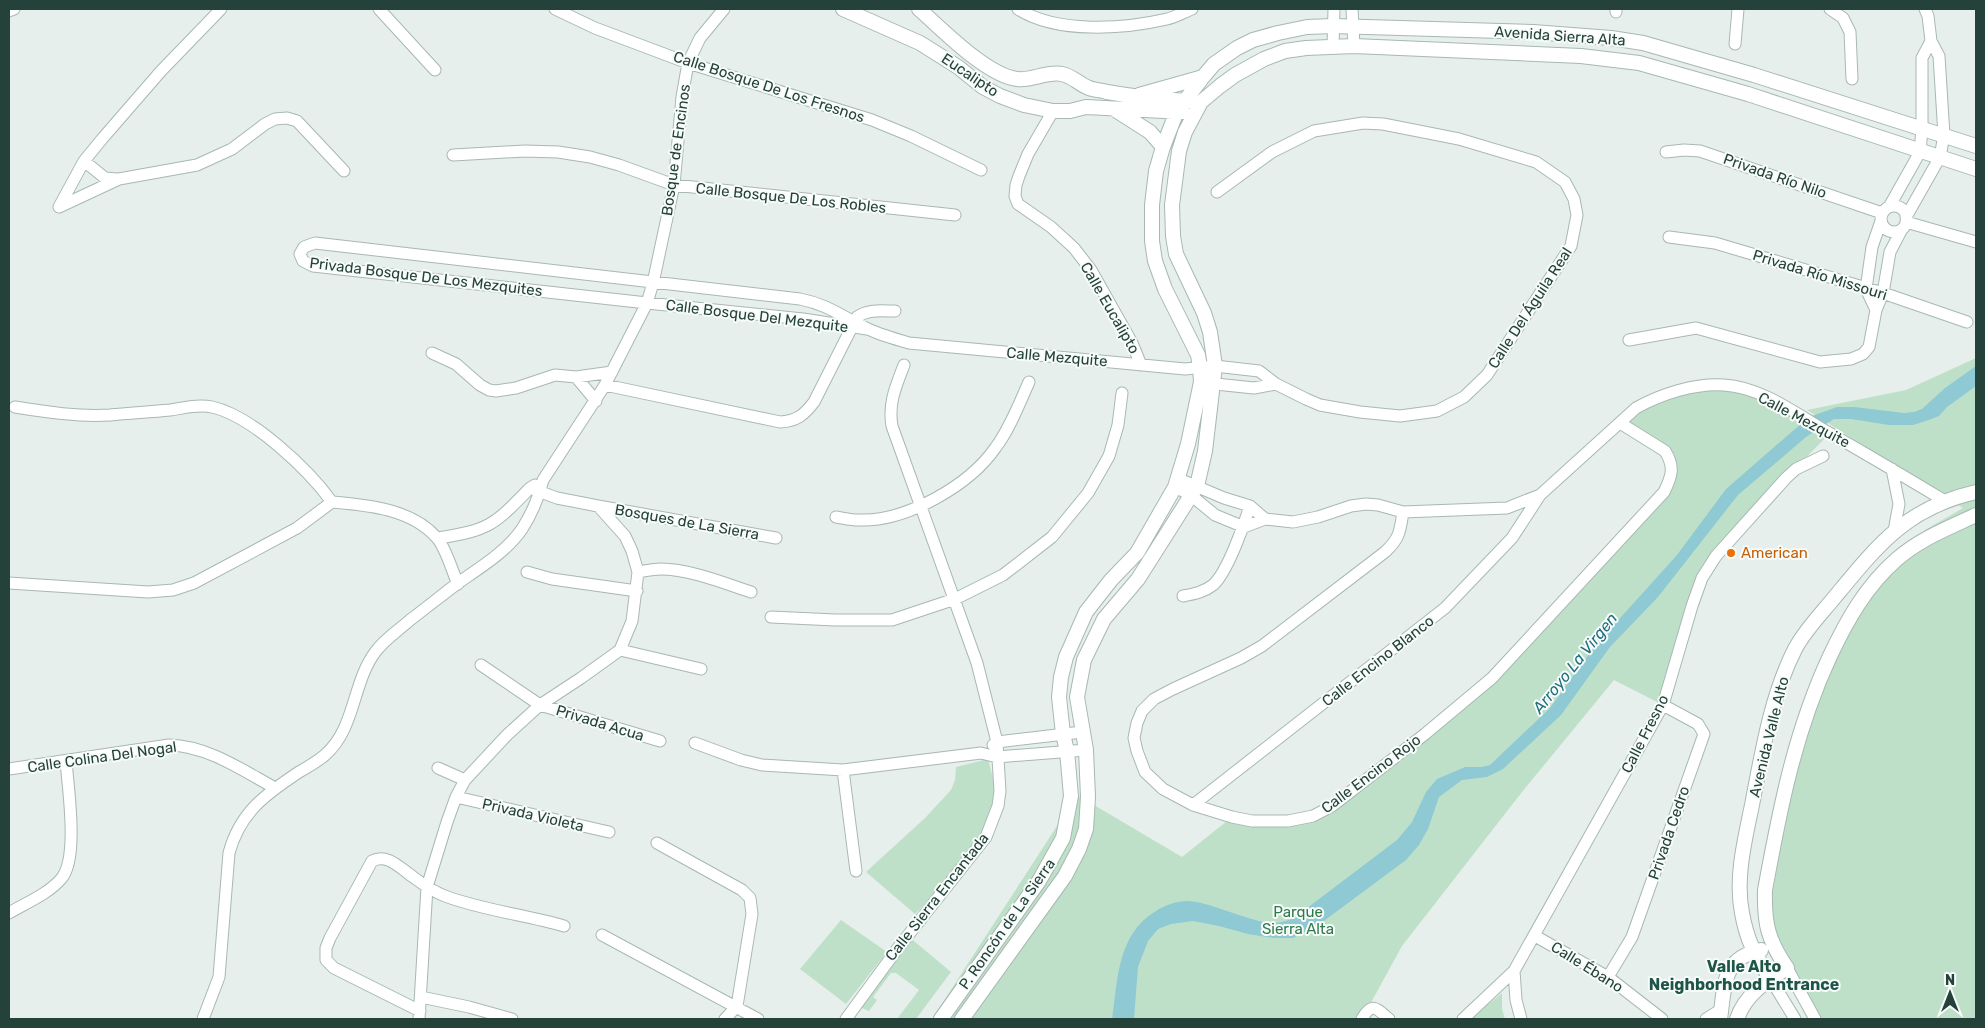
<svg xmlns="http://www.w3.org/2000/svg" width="1985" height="1028" font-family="Rubik,sans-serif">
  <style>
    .green { fill: #bfe0c8 }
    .water { fill: #8ec9d4 }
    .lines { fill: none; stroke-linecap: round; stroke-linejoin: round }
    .minor-casing { stroke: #a8b8b2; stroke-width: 13 }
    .tertiary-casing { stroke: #a8b8b2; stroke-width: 16 }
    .minor { stroke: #fff; stroke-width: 11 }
    .tertiary { stroke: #fff; stroke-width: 14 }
    .food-dot { fill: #e8710a; stroke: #f7fbf9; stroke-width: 2 }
    .labels { text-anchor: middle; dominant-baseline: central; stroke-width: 4; stroke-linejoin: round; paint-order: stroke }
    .street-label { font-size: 15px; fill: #24423a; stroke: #f7fbf9 }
    .food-label { font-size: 15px; fill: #c56008; stroke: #f7fbf9; text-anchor: start }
    .park-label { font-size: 15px; fill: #2d7a4b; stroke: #f7fbf9 }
    .water-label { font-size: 16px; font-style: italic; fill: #1c6f80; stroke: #f7fbf9 }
    .neighbourhood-label { font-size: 16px; font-weight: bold; fill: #1f5548; stroke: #f7fbf9 }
  </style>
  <rect width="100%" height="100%" fill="#e6efeb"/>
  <path class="green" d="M1976 358V1019H1816L1773 947 1768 879 1797 742 1827 661 1872 584 1925 530 1963 508 1807 410 1906 390Z
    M1699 386 1742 388 1830 433 1786 478 1702 578 1663 705 1614 680 1522 792 1402 946 1362 1019H932L1077 795 1182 857 1232 817 1313 816 1492 678 1672 476 1665 451 1620 423 1636 408Z
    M988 759 997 794 987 828 949 880 915 914 866 872 925 818 951 790 955 780 956 767Z
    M841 920 887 952 846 1004 800 969Z
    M908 936 951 972 916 1019H897L919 990 896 973H891L873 997 877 1000 869 1011 857 1006Z
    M1502 993V1009L1505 1019H1470Z"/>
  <path class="water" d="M1976 366V386L1947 407 1939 416 1929 420 1913 425H1889L1851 419H1834L1806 437 1738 495 1658 597 1610 647 1561 715 1503 769 1487 777 1462 780 1439 797 1428 829 1419 845 1406 860 1317 926 1293 938H1274L1248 934 1219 926 1193 921 1171 924 1158 929 1148 941 1138 967 1134 1019H1112C1118 980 1117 934 1156 911 1165 905 1177 901 1188 901 1204 902 1220 909 1236 914 1259 921 1271 928 1294 918L1397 840 1412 822 1426 792 1437 779 1465 767H1482L1490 765 1550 708 1594 647 1677 555 1726 489 1795 429 1812 416 1837 407H1854L1904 413 1914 412 1922 409 1945 388Z"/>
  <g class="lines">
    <defs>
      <path id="minor" d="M379 9 435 70
        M555 9 595 28 688 63 872 120 911 136 981 170
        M1018 9C1057 34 1124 29 1167 19 1176 17 1184 12 1192 9
        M1352 9 1354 46
        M1830 9 1843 18 1850 32 1852 79
        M9 11 14 9
        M1616 12V9
        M1735 44 1738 9
        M1333 47 1334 9
        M1053 111 1028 154 1019 176 1016 185 1015 196 1018 204 1051 227 1074 248 1091 270 1132 343 1141 365
        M1666 152 1684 150 1700 151 1882 213
        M453 155 525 151 558 152 590 157 619 165 674 185 955 215
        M84 161 105 178 117 179
        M1881 219a13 13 0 1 1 26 0a13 13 0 1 1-26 0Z
        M59 207 119 179 197 165 232 149 265 124 275 119 287 118 297 121 344 171
        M59 207 84 161 102 139 161 71 221 9
        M1889 207 1920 152 1922 129V58L1931 41
        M1906 217 1940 157 1944 135 1939 56 1931 41 1928 16 1925 9
        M1906 222 1976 242
        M1669 237 1715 243 1883 293 1967 322
        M1876 310 1866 289 1872 247 1881 221
        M867 329 803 319 647 303 313 266 303 261 300 254 304 247 315 243 800 299C830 305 842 317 868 329 881 335 895 339 909 343L1185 369 1215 366 1259 371 1276 384 1306 399 1320 405 1360 412 1400 416 1437 411 1464 397 1487 375 1571 246 1577 215 1574 199 1565 182 1536 162 1459 139 1383 124 1363 123 1314 131 1272 152 1217 192
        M1629 340 1696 328 1820 362 1851 359 1863 354 1869 347 1876 310 1883 293 1890 252 1902 229
        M432 353 456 364 480 385 489 390 496 391 516 388 555 375 576 377 612 372
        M576 377 596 401
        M1206 383 1254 388 1276 384
        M605 385 780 422C797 421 804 415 814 402L857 317C868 309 881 311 895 311
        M15 407C46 412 79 417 110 415 130 413 150 412 170 410 184 408 198 404 212 407 252 416 308 469 332 502
        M1892 469 1899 504 1894 531
        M1179 479 1224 498 1250 506 1265 519
        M1175 487 1192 496 1215 515 1244 527 1265 519 1293 522 1318 517 1351 506 1366 504 1378 505 1403 512 1507 508 1540 495
        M332 502C368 505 412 509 437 538 446 548 452 571 458 584
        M598 506 776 538
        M1403 512C1400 531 1400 538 1385 552L1262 646 1241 658 1173 689 1154 699 1142 711 1137 723 1134 738 1137 751 1145 772 1163 789 1193 805 1232 817 1252 821H1288L1313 816 1332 806 1425 734 1492 678 1664 492C1672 476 1675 467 1665 451L1620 423
        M836 517C843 518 851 520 859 520 906 522 970 485 996 447 1010 428 1019 404 1029 382
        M438 538C490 530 494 525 530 488L535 485
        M527 572 552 579 637 591
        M638 572C645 571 653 569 661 569 689 569 724 583 751 592
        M9 583 148 592 173 590 194 583 297 528 332 502
        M1183 596C1194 594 1204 592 1213 585 1227 573 1244 525 1250 506
        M771 617 835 620H892L955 599 1003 575 1052 537 1088 493 1109 456 1118 425 1122 393
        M620 650 701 669
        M481 665 540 705 660 741
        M695 743 741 760 762 765 843 770 981 753 997 757 1086 750
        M993 745 997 742 1082 732
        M438 768 465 780
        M9 769 169 745C208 746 242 770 275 788
        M843 770 856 871
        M456 797 609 832
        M1193 805 1445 608 1512 538 1540 495 1636 408C1661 394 1695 383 1724 385 1760 387 1794 412 1824 430 1865 453 1905 477 1945 501
        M657 843 742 890 750 898 752 914 737 1006 725 1019
        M9 913C26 903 48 894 61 879 79 859 68 788 66 761
        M602 935 758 1019
        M1535 936 1608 977 1662 1019
        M1787 968 1815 1019
        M1514 971 1516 1000 1521 1019
        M1608 977 1632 937 1704 734 1698 724 1663 705
        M1770 978 1795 1019
        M421 997 469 1007 512 1019
        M420 1011 334 968 326 960V948L330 938 372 861C386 854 397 865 409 874 420 882 431 891 445 896 482 910 526 915 564 926
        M203 1019 219 977 229 853C240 812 266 794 299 772 308 767 317 762 325 755 356 728 352 682 376 651 385 639 399 630 410 620 426 608 442 595 458 583 481 567 506 552 522 529 531 515 539 496 543 480L605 385 647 303 653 283 674 185 682 97 688 63 700 38 724 9
        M419 1019 427 887 447 822 456 797 465 780 507 735 540 705 581 678 620 650 632 621 638 572 632 551 625 536 598 506 557 498 530 488
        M846 1019 898 948 986 837 998 806 1000 791 997 742 977 663 892 426C888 403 896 386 904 365
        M1362 1019C1372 1001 1377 1009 1389 1019
        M1463 1019 1514 971 1663 705 1692 606 1702 578 1716 556 1786 478 1796 469 1823 456
        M1706 1019 1722 1009"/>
      <path id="tertiary" d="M843 9 920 43 958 67 983 87 1000 96 1024 105 1053 111H1070L1086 107 1183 112
        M919 9C942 29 986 75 1017 79 1032 81 1046 71 1062 74 1072 76 1079 84 1089 88 1094 90 1101 90 1107 92 1135 97 1162 100 1190 101
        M1139 95 1203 77
        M1114 109 1150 132 1163 147
        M1770 978C1755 955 1747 941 1742 913 1735 878 1745 839 1752 805 1762 753 1771 696 1795 649 1805 630 1821 614 1834 598 1878 545 1906 508 1976 492
        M941 1019 1039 881 1063 838 1071 796 1067 751 1063 734 1059 697 1061 677 1066 657 1086 612 1111 580 1137 553 1175 487 1188 444 1201 382 1200 367 1198 355 1165 289 1155 261 1152 241V205L1156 171 1163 147 1177 111 1203 77 1214 64 1237 48 1253 40 1278 33 1307 27 1333 26 1533 32 1611 38 1643 43 1754 75 1976 146
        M962 1019 1065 876 1079 849 1086 829 1088 797 1086 750 1077 697 1084 660 1104 619 1138 579 1197 486 1205 451 1215 366 1210 332 1204 313 1176 254 1173 236 1172 205 1179 151 1185 132 1201 102 1220 86 1235 75 1264 59 1285 51 1306 48 1354 46 1581 56 1639 63 1748 94 1976 169
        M1720 1019C1725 987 1721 958 1761 950
        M1737 1019C1745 995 1766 981 1787 968 1768 940 1764 924 1765 890 1780 808 1795 731 1830 656 1847 620 1866 586 1897 559 1920 539 1948 528 1976 515"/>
    </defs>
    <use href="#minor" class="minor-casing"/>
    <use href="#tertiary" class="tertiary-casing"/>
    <use href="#minor" class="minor"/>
    <use href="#tertiary" class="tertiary"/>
  </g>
  <circle class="food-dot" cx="1731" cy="553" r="5"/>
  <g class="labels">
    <g class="street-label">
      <text transform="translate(1560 36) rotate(4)">Avenida Sierra Alta</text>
      <text transform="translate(970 75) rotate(34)">Eucalipto</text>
      <text transform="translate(769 87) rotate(18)">Calle Bosque De Los Fresnos</text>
      <text transform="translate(676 150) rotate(-82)">Bosque de Encinos</text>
      <text transform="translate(1775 176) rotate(19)">Privada Río Nilo</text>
      <text transform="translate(791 198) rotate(6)">Calle Bosque De Los Robles</text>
      <text transform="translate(1820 275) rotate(17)">Privada Río Missouri</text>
      <text transform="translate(426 277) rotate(7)">Privada Bosque De Los Mezquites</text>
      <text transform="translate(1110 308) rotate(60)">Calle Eucalipto</text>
      <text transform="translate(1530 308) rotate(-57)">Calle Del Águila Real</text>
      <text transform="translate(757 316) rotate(7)">Calle Bosque Del Mezquite</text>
      <text transform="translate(1057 357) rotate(5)">Calle Mezquite</text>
      <text transform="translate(1804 420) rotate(28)">Calle Mezquite</text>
      <text transform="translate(687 522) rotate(10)">Bosques de La Sierra</text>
      <text transform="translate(1378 661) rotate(-38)">Calle Encino Blanco</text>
      <text transform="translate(600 723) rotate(17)">Privada Acua</text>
      <text transform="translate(1645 734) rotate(-63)">Calle Fresno</text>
      <text transform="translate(1769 737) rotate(-76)">Avenida Valle Alto</text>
      <text transform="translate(102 757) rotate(-8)">Calle Colina Del Nogal</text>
      <text transform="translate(1371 774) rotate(-37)">Calle Encino Rojo</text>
      <text transform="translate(533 815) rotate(13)">Privada Violeta</text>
      <text transform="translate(1669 833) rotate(-71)">Privada Cedro</text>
      <text transform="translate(937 897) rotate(-52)">Calle Sierra Encantada</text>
      <text transform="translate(1007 924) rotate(-55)">P. Roncón de La Sierra</text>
      <text transform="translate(1587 967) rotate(32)">Calle Ébano</text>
    </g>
    <g class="food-label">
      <text x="1741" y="553">American</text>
    </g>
    <g class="park-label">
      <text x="1298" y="912">Parque<tspan x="1298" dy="17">Sierra Alta</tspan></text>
    </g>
    <g class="water-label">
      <text transform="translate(1575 663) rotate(-51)">Arroyo La Virgen</text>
    </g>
    <g class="neighbourhood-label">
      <text x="1744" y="966">Valle Alto<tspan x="1744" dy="18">Neighborhood Entrance</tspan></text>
    </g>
  </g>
  <rect width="1985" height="1028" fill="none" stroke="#24423a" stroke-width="20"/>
  <g transform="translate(1950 993)" stroke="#f7fbf9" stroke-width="4" paint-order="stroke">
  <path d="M0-4L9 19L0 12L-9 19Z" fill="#24423a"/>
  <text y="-8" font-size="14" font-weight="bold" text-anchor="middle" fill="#24423a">N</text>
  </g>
</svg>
